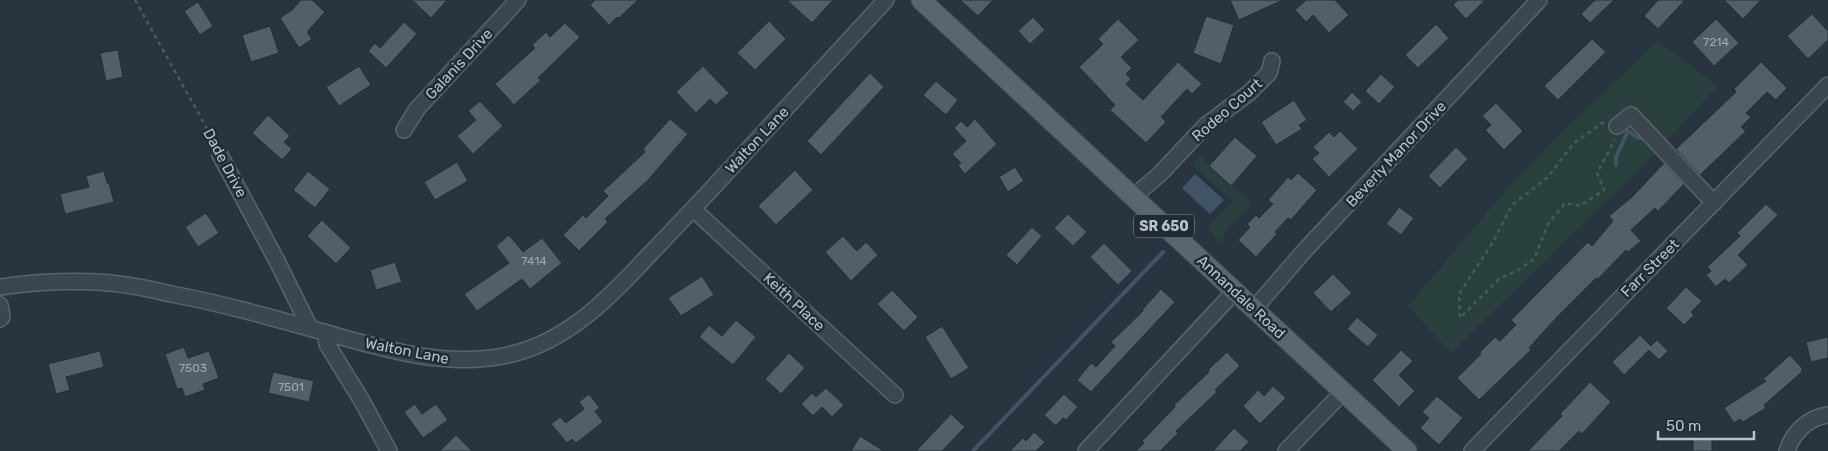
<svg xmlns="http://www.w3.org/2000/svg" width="1828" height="451" font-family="Rubik,sans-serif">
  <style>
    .green { fill: #2a403f }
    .water { fill: #405466 }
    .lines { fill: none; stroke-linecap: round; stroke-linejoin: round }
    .stream { stroke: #405466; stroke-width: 4 }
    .building { fill: #525f69; stroke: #232d36 }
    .minor-casing { stroke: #5a646c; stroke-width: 18 }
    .major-casing { stroke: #464f58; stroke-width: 21 }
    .path { stroke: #485b5c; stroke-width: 2.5; stroke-dasharray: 4 4; stroke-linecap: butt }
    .minor { stroke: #3c464f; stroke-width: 15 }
    .major { stroke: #5a656e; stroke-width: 19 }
    .labels { text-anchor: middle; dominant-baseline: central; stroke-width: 5; stroke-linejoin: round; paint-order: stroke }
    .number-label { font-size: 12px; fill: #9fa8b1 }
    .shield { fill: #212b34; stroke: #8b949c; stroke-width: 1 }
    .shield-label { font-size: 14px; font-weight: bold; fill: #b9c1c9 }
    .street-label { font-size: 15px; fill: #b9c1c9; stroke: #212b34 }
  </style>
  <rect width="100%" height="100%" fill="#28343f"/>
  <path class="green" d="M1658 41 1718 86 1652 157 1451 353 1408 306 1507 189 1563 131Z
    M1200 156 1252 203 1226 230 1222 244 1207 227 1233 201 1192 165Z"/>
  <path class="water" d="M1195 174 1224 200 1210 214 1182 188Z"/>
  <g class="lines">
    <path class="stream" d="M1616 165V157L1628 131 1638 138H1641
      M973 451 1163 252"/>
  </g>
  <path class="building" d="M301 0H312L325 12 307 32 312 39 299 48 280 18 292 10Z
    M412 0H447L431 18Z
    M595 0H638L619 18 617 17 609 25 590 5Z
    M787 0H833L812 23Z
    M960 0H993L978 16Z
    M1230 0H1283L1239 20Z
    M1306 0H1335L1349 15 1329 33 1313 15 1306 22 1295 10Z
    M1458 0H1485L1466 19 1453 5Z
    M1595 0H1614L1590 23 1581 14Z
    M1658 0H1685L1658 29 1644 16Z
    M1724 0H1761L1743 19Z
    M198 2 213 26 200 35 184 11Z
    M1812 14 1828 31V40L1808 59 1787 36Z
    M1206 16 1234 25 1221 64 1193 53Z
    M1033 17 1045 30 1030 44 1018 31Z
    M1118 19 1139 40 1121 57 1132 68 1126 74 1131 79 1126 84 1143 100 1178 62 1202 84 1192 94 1187 89 1161 117 1166 122 1146 143 1110 110 1115 105 1079 67 1103 44 1098 39Z
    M1716 19 1739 43 1714 66 1692 42Z
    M769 21 786 39 755 70 737 53Z
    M404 22 417 34 386 68 368 51 375 43 380 48Z
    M565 23 580 37 538 78 541 80 514 105 495 84 535 48 532 45 546 32 550 37Z
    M1436 24 1449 38 1418 68 1405 55Z
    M270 26 279 53 251 62 242 35Z
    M1592 39 1606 52 1558 100 1544 86Z
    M118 50 123 77 106 81 100 53Z
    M1761 62 1787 88 1776 100 1767 92 1746 113 1751 117 1741 127 1746 131 1700 175 1676 149 1736 92 1734 89Z
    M359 66 371 85 339 106 326 87Z
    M703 66 729 93 716 105 710 99 696 113 676 92Z
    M870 73 884 87 821 155 807 141Z
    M1381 74 1395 87 1379 104 1365 91Z
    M936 81 958 100 946 115 923 95Z
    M1352 92 1362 102 1353 111 1343 102Z
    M1294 100 1307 120 1299 125 1302 129 1276 145 1261 122Z
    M480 101 503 126 473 154 457 136 476 120 468 111Z
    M1496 103 1523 131 1504 150 1485 130 1491 125 1482 116Z
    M268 115 290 136 284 142 292 149 282 160 252 133Z
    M670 119 688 134 648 180 605 219 608 222 579 251 563 235 583 215 586 218 608 196 603 191 645 152 643 149Z
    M975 119 997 144 965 174 958 166 961 163 952 154 966 141 954 128 961 121 967 127Z
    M1340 131 1358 149 1329 177 1312 159 1319 153 1313 147 1329 132 1334 137Z
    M1235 137 1257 156 1231 186 1209 166Z
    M1456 147 1468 159 1440 188 1428 176Z
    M457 162 468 181 435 200 424 182Z
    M1664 163 1684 184 1658 211 1655 208 1631 230 1641 241 1628 252 1626 250 1598 279 1596 278 1557 317 1529 348 1531 350 1479 400 1457 378 1481 354 1480 352 1495 337 1500 341 1516 325 1511 320 1588 242 1592 246 1613 221 1609 216 1632 197Z
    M1015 167 1024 181 1008 192 999 177Z
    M795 170 813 190 776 225 758 206Z
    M104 171 107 183H109L114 202 65 214 60 194 89 187 86 176Z
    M308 171 330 189 315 208 293 190Z
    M1298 173 1317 190 1291 220 1288 218 1275 232 1277 234 1256 257 1238 240 1250 227 1247 224 1256 215 1259 218 1273 204 1268 200 1288 177 1291 180Z
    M1766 204 1778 215 1738 255 1748 265 1729 283 1725 279 1716 287 1706 275 1711 271 1707 267 1740 236 1737 233Z
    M1399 207 1414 218 1401 235 1386 224Z
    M206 213 219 233 198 247 185 227Z
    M1068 214 1087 232 1073 246 1054 228Z
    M322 220 351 248 336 264 307 236Z
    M1032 227 1042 236 1017 265 1006 255Z
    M509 235 523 252 542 238 562 263 530 289 522 279 477 311 464 294 509 263 496 246Z
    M843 236 857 251 866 242 878 255 851 281 825 252Z
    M1104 243 1132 271 1118 285 1090 257Z
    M395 262 402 282 376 290 370 270Z
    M1333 274 1352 293 1331 312 1313 293Z
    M702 276 714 295 681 316 668 298Z
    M1686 287 1702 301 1691 312 1694 315 1684 325 1666 308Z
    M1161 289 1175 302 1091 392 1077 380 1091 363 1096 367 1115 346 1111 342 1143 311 1142 310Z
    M892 290 918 317 904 331 877 304Z
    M1357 317 1378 335 1368 347 1347 329Z
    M736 320 756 337 733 365 699 337 709 325 722 336Z
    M942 326 969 368 951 379 925 337Z
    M1640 335 1651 346 1657 340 1668 351 1659 360 1649 350 1624 375 1612 362Z
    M1828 337V358L1811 362 1806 342Z
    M184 347 188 358 209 351 219 378 203 384 205 390 185 397 182 388 177 389 165 354Z
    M1401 350 1413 361 1399 375 1415 391 1399 407 1372 380Z
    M100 351 104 367 66 377 70 390 56 394 48 364Z
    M1227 352 1240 366 1215 390 1217 392 1176 431 1178 433 1160 451H1136L1144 443 1142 441 1175 407 1174 405 1209 372 1208 370Z
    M789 353 805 368 781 394 765 379Z
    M1790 355 1802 368V372L1764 405 1766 408 1743 422 1740 419 1734 423 1724 408 1766 381 1763 379Z
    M273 372 314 381 309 402 268 393Z
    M1590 382 1611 402 1582 434 1579 431 1559 451H1528L1562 416 1560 414Z
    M1273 386 1286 398 1260 424 1243 406 1258 390 1264 396Z
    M826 388 844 405 832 417 822 407 813 416 801 404 812 393 816 397Z
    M589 394 600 408 595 411 603 422 576 443 572 439 567 443 551 424 560 417 566 423 584 409 579 402Z
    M1064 394 1078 407 1066 420 1063 418 1056 426 1044 415Z
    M1437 396 1463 418 1439 445 1420 428 1429 418 1422 412Z
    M415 404 422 414 436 404 448 420 423 438 404 412Z
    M951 414 965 427 942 451H916Z
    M1234 428 1249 442 1240 451H1213Z
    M1034 432 1045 442 1036 451H1010L1023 438 1026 441Z
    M456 435 472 451H440Z
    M860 436 884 451H851Z
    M1693 437 1712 438V451H1693Z"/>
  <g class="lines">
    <defs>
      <path id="minor" d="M1617 126 1631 115 1714 203
        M404 130 417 109 518 0
        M220 155 277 261 310 328
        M1133 197 1160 174 1206 125 1249 93 1269 73 1272 61
        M693 209 895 395
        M0 287C36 282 73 280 110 283 131 285 151 289 171 294 226 304 280 320 334 335 391 351 449 368 508 355 568 342 611 296 651 253 674 229 697 205 719 181 775 121 830 60 886 0
        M0 305 2 317 0 319
        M1254 309 1306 249 1539 0
        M325 332 327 344 362 401 389 451
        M1086 451 1235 291
        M1286 451 1343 392
        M1472 451 1828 85
        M1787 451C1793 432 1808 418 1828 415"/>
      <path id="major" d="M921 0 1407 451"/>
    </defs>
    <use href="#minor" class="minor-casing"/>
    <use href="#major" class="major-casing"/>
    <path class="path" d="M135 0 215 143
      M1604 122 1574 143 1548 177 1512 205 1493 242 1459 294 1460 318 1499 279 1518 270 1534 259 1548 224 1565 203 1580 206 1604 190 1597 173 1615 140"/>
    <use href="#minor" class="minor"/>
    <use href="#major" class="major"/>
  </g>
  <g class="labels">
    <g class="number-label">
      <text x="1716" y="42">7214</text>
      <text x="534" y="261">7414</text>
      <text x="193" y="368">7503</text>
      <text x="291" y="387">7501</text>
    </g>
    <rect class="shield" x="1134" y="214.5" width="60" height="23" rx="4"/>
    <g class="shield-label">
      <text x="1164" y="226">SR 650</text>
    </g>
    <g class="street-label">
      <text transform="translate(459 64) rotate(-47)">Galanis Drive</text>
      <text transform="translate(1227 110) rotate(-41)">Rodeo Court</text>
      <text transform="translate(757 140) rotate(-47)">Walton Lane</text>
      <text transform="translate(1396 154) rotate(-47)">Beverly Manor Drive</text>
      <text transform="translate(225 163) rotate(62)">Dade Drive</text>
      <text transform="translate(1650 268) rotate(-45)">Farr Street</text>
      <text transform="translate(1241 297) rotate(43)">Annandale Road</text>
      <text transform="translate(794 302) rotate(43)">Keith Place</text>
      <text transform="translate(407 351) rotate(11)">Walton Lane</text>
    </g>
  </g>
  <path d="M1658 431v8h96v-8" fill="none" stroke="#b9c1c9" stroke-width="2.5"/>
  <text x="1666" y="431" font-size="15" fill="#b9c1c9" stroke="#212b34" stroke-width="4" paint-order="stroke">50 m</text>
</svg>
